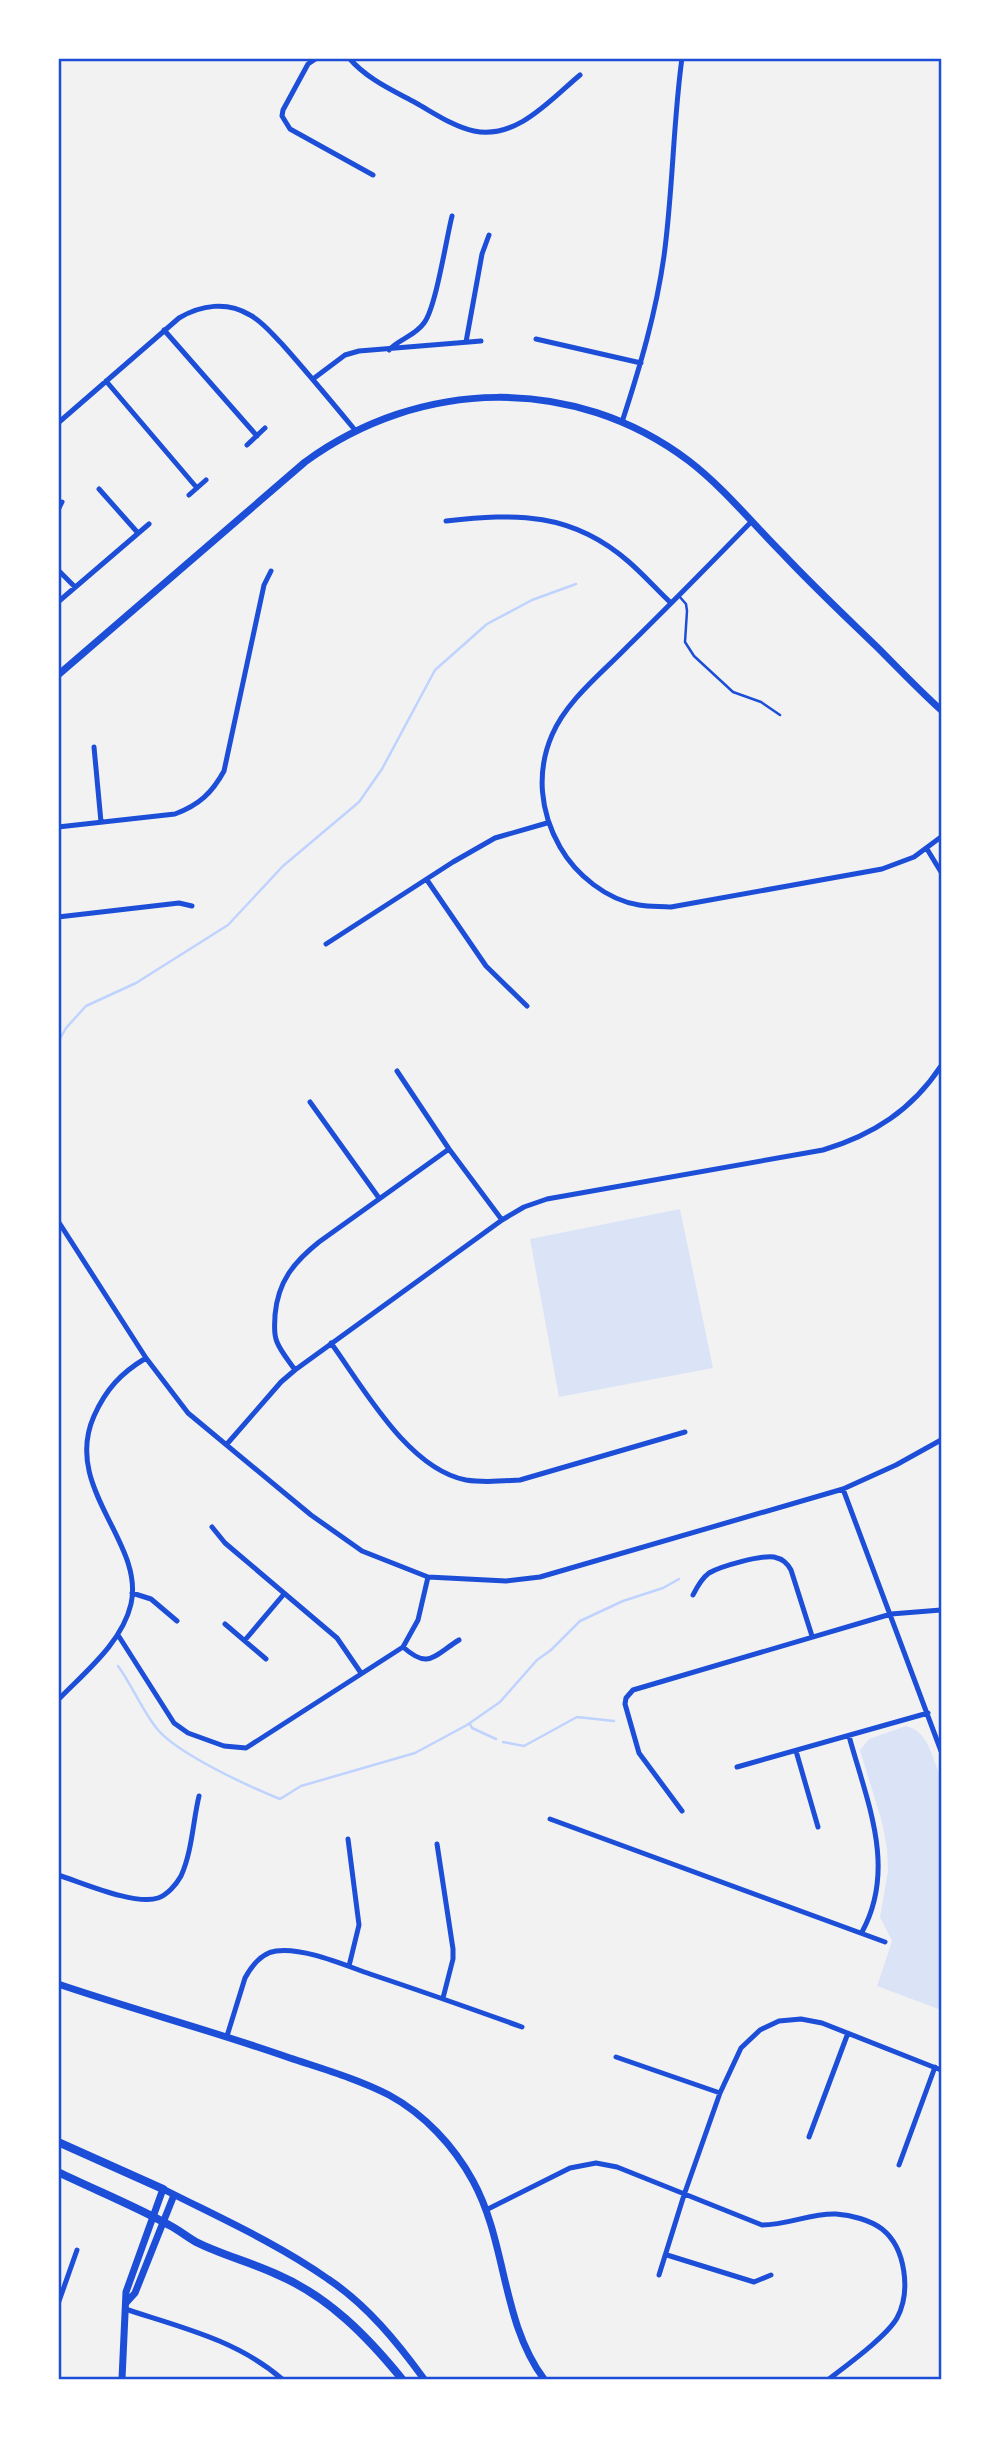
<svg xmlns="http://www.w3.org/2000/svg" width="999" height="2437" font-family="'IBM Plex Serif',serif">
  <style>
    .green { fill: #dbe4f7 }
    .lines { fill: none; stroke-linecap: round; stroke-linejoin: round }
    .stream { stroke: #bfd3fe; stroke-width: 2.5 }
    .service { stroke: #1d4ed8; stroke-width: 2.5 }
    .minor { stroke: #1d4ed8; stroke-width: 5 }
    .tertiary { stroke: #1d4ed8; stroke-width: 7 }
    .secondary { stroke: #1d4ed8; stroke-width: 8 }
    .neatline { fill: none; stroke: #1d4ed8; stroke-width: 2.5 }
  </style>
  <rect width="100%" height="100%" fill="#f2f2f2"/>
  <path class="green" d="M680 1209 713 1368 559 1397 530 1239Z
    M906 1726C929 1731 932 1759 941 1777V2010L877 1986 892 1941 880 1917 888 1871 887 1849 882 1822 860 1750 869 1739Z"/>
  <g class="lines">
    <path class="stream" d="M58 1042 66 1028 86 1006 136 983 228 925 283 866 359 802 382 769 435 670 487 624 532 600 576 584
      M118 1666C132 1685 144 1714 158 1730 180 1755 248 1786 280 1799L301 1786 415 1753 467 1725 500 1702 537 1660 551 1650 580 1621 623 1601 663 1588 679 1579
      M470 1724 472 1728 496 1739
      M503 1742 524 1746 577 1717 614 1721"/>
    <path class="service" d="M679 596 686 604 687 611 685 642 694 656 733 692 761 702 780 715"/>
    <path class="minor" d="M317 58 308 64 283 110 282 116 290 129 373 175
      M349 58C367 79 392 90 416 103 434 113 454 127 474 131 517 140 551 99 580 75
      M164 330 257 436
      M536 339 641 363
      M466 342 482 254 489 235
      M389 350C399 339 415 336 424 323 436 307 446 240 452 216
      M313 379 345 355 359 351 481 341
      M106 381 197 488
      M622 422C640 367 656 313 664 256 673 190 673 123 682 58
      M58 423 179 318C201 305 227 301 250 315 263 322 272 334 282 344 307 372 331 401 355 430
      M247 445 265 428
      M99 489 138 533
      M189 495 206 480
      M58 510 62 502
      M446 521C516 513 572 512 629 562 644 575 657 590 671 603
      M752 521C711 563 670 605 628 646 602 673 567 700 552 735 536 772 540 812 560 847 576 875 607 900 639 905 650 907 661 906 671 907L882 869 914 857 941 837
      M58 570 75 587
      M58 602 149 524
      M94 747 101 822
      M58 827 175 814C199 805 212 793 224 771L264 585 271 571
      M927 849 941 872
      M427 880 486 966 527 1006
      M58 917 179 903 192 906
      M326 944 453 862 495 838 547 823
      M397 1071 449 1149 502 1220
      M310 1102 379 1198
      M58 1221 146 1358 188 1413 311 1515 362 1551 428 1577 506 1581 540 1577 843 1489 896 1465 941 1440
      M331 1343C363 1387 408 1469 466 1480 484 1483 502 1481 520 1480L685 1432
      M295 1370C289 1361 281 1352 277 1342 273 1333 275 1324 275 1315 278 1281 294 1262 319 1242L449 1149
      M227 1444 281 1382 295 1370 502 1220 524 1207 547 1199 823 1150C873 1135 912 1110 941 1066
      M843 1489 941 1751
      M212 1527 225 1543 337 1638 361 1673
      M132 1593 151 1599 177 1621
      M693 1595C697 1587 702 1578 709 1573 721 1566 761 1555 774 1557 783 1559 787 1563 791 1570L812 1636
      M225 1624 266 1659
      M118 1635 174 1723 188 1733 224 1746 246 1748 403 1647 418 1620 428 1577
      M245 1640 284 1594
      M403 1647C429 1670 433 1656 459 1640
      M58 1700C84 1673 122 1643 131 1604 145 1542 62 1488 94 1416 106 1389 121 1373 146 1358
      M849 1736C867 1802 897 1868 862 1932
      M796 1751 818 1827
      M737 1767 928 1713
      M682 1811 639 1753 625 1704 626 1698 633 1690 891 1614 941 1610
      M550 1819 885 1942
      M348 1839 359 1925 349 1966
      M437 1844 453 1949V1959L443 1998
      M58 1875C81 1882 135 1906 158 1898 167 1895 176 1885 181 1876 192 1852 193 1821 199 1796
      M227 2036 245 1978C252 1965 261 1953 276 1951 303 1947 344 1965 370 1974 421 1991 472 2009 522 2027
      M616 2057 720 2093
      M809 2137 848 2033
      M899 2165 935 2067
      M486 2210 570 2168 596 2163 617 2167 762 2225C788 2225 811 2213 836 2214 851 2215 870 2220 882 2229 906 2248 911 2292 897 2318 887 2336 847 2365 829 2379
      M667 2255 754 2282 771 2275
      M659 2275 684 2195 720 2093 741 2048 760 2030 779 2021 801 2019 822 2023 941 2070
      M58 2304 77 2250
      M125 2309C180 2327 237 2340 282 2379"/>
    <path class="tertiary" d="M58 675 305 462C420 378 574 374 689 461 724 488 752 523 783 554 813 586 845 616 877 647 898 668 919 690 941 710
      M58 1984C135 2010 213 2031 290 2058 323 2069 358 2079 389 2095 424 2114 454 2146 473 2181 507 2243 501 2321 544 2379
      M126 2303 135 2293 174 2195
      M122 2379 126 2292 163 2189C218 2217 277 2243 328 2279 367 2305 397 2342 424 2379"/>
    <path class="secondary" d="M58 2142 163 2189
      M58 2172C95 2190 133 2205 169 2225 179 2230 187 2237 196 2242 222 2255 250 2262 276 2274 328 2296 367 2336 402 2379"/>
  </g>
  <rect width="999" height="2437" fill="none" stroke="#ffffff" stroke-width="119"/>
  <rect x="60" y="60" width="880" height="2318" class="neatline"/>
</svg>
